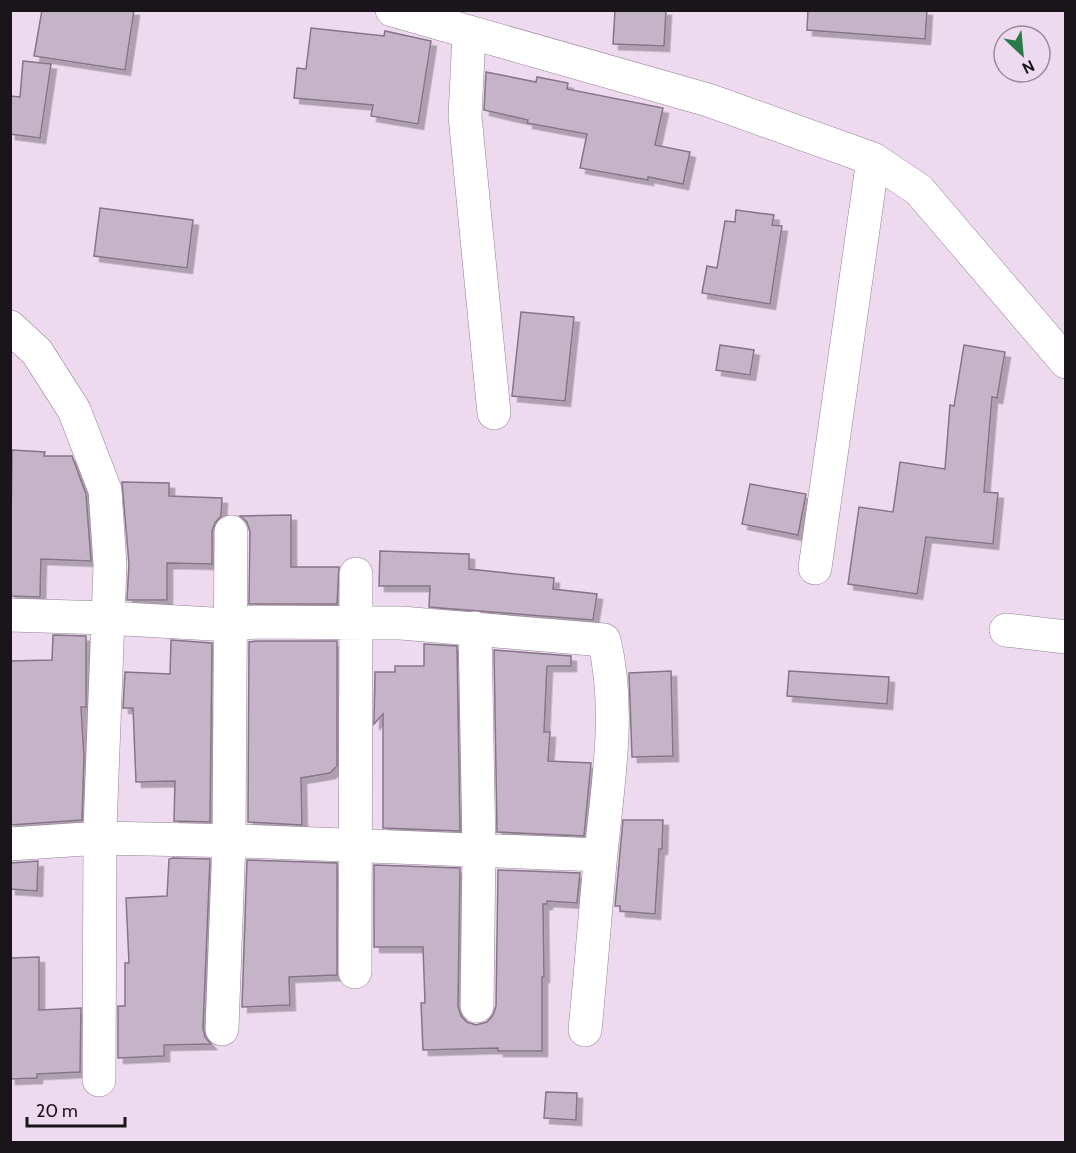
<svg xmlns="http://www.w3.org/2000/svg" width="1076" height="1153" font-family="Cabin,sans-serif">
  <style>
    .building { fill: #c5b3c7; stroke: #867588; stroke-width: 1.5; filter: url(#shadow) }
    .lines { fill: none; stroke-linecap: round; stroke-linejoin: round }
    .minor-casing { stroke: #948296; stroke-width: 34 }
    .minor { stroke: #fff; stroke-width: 33 }
  </style>
  <defs>
    <filter id="shadow"><feDropShadow dx="5.5" dy="5.5" stdDeviation="0" flood-color="#0004"/></filter>
  </defs>
  <rect width="100%" height="100%" fill="#eddaef"/>
  <path class="building" d="M42 10H134L125 70 34 56Z
    M615 10H666L664 46 613 44Z
    M808 10H927L925 39 807 30Z
    M311 28 384 36 385 31 431 41 418 124 371 116 373 105 294 98 297 68 306 69Z
    M23 61 51 64 40 138 10 134V96L20 97Z
    M486 72 536 82 537 77 568 83 567 89 663 108 655 145 690 152 683 184 648 177V180L580 168 587 134 527 123 528 120 484 110Z
    M100 208 193 220 187 268 94 256Z
    M736 210 774 215 772 225 782 226 770 304 702 293 707 266 717 268 725 221 735 222Z
    M521 312 574 317 565 401 512 396Z
    M720 345 754 350 750 375 716 370Z
    M964 345 1005 352 997 398 992 397 984 492 998 493 993 544 926 537 917 594 848 584 859 507 893 512 900 462 945 469 950 405 954 406Z
    M12 450 45 452 44 456H72L86 494 91 561 41 559 40 597 10 596Z
    M122 482 169 483V496L222 498 221 516 215 523 212 531V564L167 563V600H127L129 564Z
    M750 484 806 494 798 535 742 524Z
    M291 515V567H339L337 604H249L250 532 247 522 240 516Z
    M380 551 469 554V569L554 578 553 589 597 594 593 620 429 607 430 586H379Z
    M53 635 86 636V707H81L84 757 82 820 10 825V661L52 660Z
    M171 640 212 643 210 822 174 821 175 781 136 782 133 708H123L125 672 170 674Z
    M257 641H337V766L330 773 301 778 302 825 248 822 249 642Z
    M424 644 457 646 460 831 383 828V714L374 724 375 672H395V666H424Z
    M494 650 571 656V666H547L544 732H550L548 761 591 763 584 836 497 832Z
    M671 671 673 756 632 757 629 673Z
    M789 671 889 677 887 704 787 696Z
    M623 820H663L662 849H659L655 914 620 911V906H615Z
    M173 858 210 859 203 1028 205 1037 211 1044 164 1045V1056L118 1058V1006H125V963H129L126 898 167 896 169 859Z
    M247 860 337 863V975L289 977 290 1005 242 1007Z
    M38 861 37 891 10 889V863Z
    M374 865 460 868 458 1006 461 1016 467 1022 476 1025 487 1022 493 1015 496 1006 498 870 580 873 577 903 547 901V904H543L544 977H542V1051H498V1048L423 1050 421 1003H425L423 947H374Z
    M39 957V1010L81 1008 80 1072 37 1074V1078L10 1079V958Z
    M546 1092 577 1093 576 1120 544 1118Z"/>
  <g class="lines">
    <defs>
      <path id="minor" d="M392 10 708 100 873 159 919 190 1066 362
        M469 33 465 116 494 413
        M10 327 37 352 74 410 105 490 110 565 100 829 99 1080
        M815 568 873 159
        M10 615 107 618 230 625 256 622 401 623 604 640C621 710 608 782 601 853 595 912 591 971 585 1030
        M475 628 479 851 477 1006
        M1006 630 1066 637
        M10 844 100 838 242 841 601 855
        M355 972 356 574
        M222 1029 229 840 231 532"/>
    </defs>
    <use href="#minor" class="minor-casing"/>
    <use href="#minor" class="minor"/>
  </g>
  <rect width="1076" height="1153" fill="none" stroke="#1a141b" stroke-width="24"/>
  <g transform="translate(1022 54) rotate(154)"><circle r="28" fill="#eddaef" stroke="#998b9a" stroke-width="1.5"/>
  <path d="M0-4.5L10 22L0 15L-10 22Z" fill="#2b7a4b"/>
  <text y="-9" font-size="16" font-weight="bold" text-anchor="middle" fill="#1a141b">N</text>
  </g>
  <path d="M27 1117v9h98v-9" fill="none" stroke="#1a141b" stroke-width="3"/>
  <text x="36" y="1117" font-size="18" fill="#1a141b" stroke="#eddaef" stroke-width="4.5" paint-order="stroke">20 m</text>
</svg>
